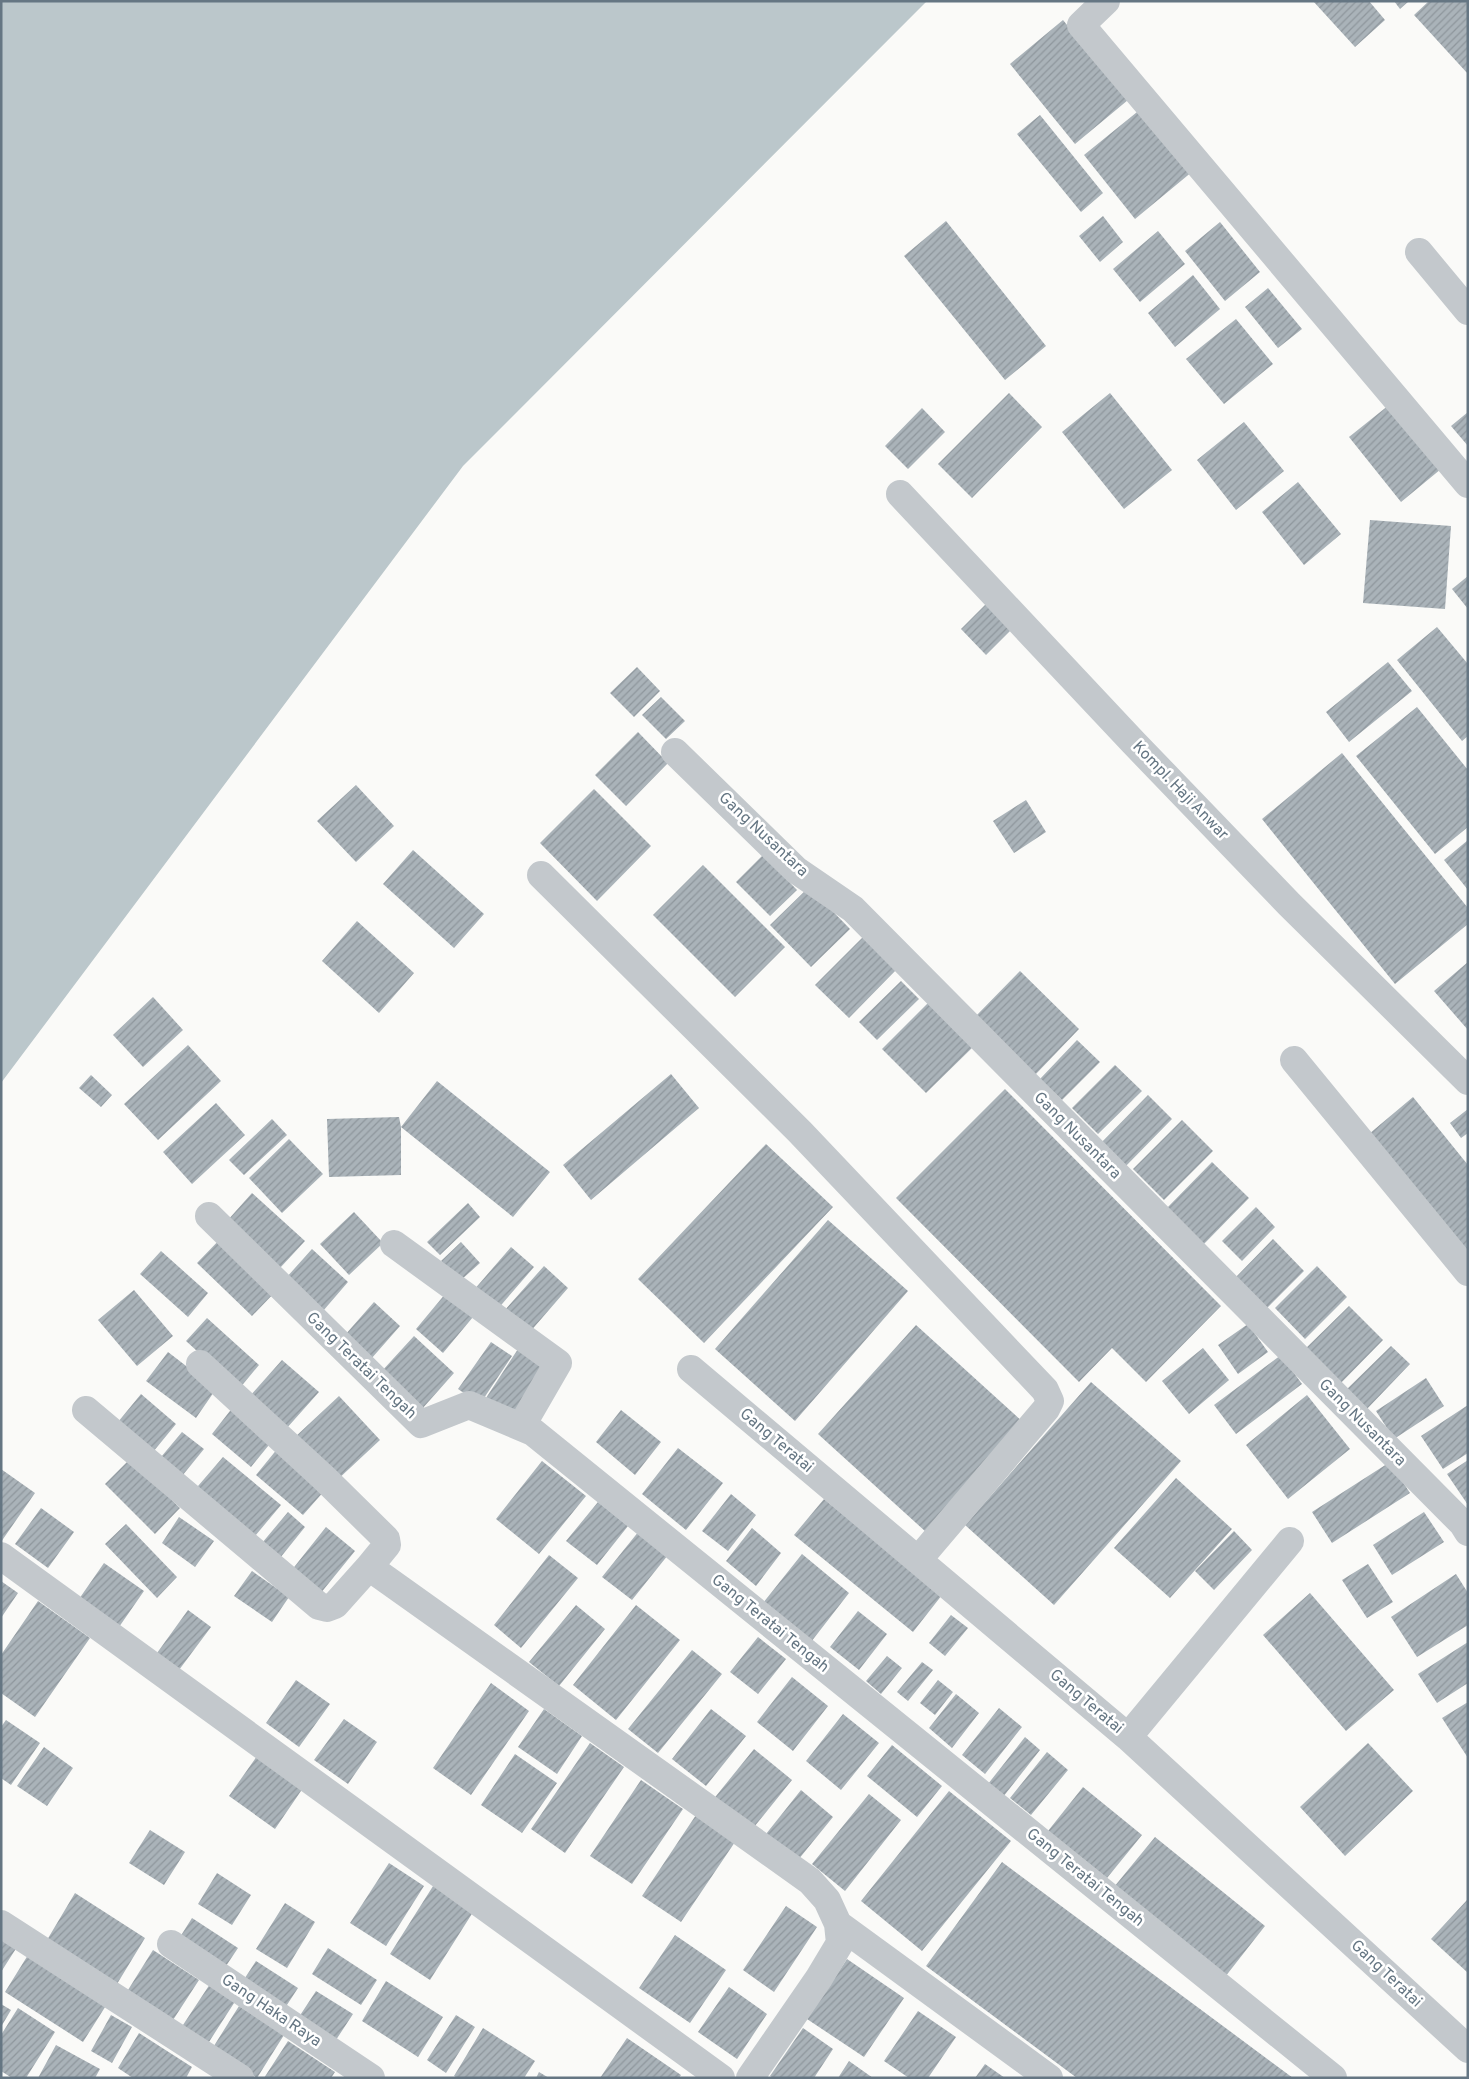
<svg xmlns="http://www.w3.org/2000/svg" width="1469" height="2079" font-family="Overpass,sans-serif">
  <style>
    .water { fill: #bbc7cb }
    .building { fill: url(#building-hatch) }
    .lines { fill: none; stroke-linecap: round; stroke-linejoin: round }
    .minor { stroke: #c3c8cc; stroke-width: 28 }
    .labels { text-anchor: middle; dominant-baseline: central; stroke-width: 5; stroke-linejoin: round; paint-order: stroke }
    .street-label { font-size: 16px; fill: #657683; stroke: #fff }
  </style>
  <defs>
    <pattern id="building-hatch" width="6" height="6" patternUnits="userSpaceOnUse" patternTransform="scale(1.25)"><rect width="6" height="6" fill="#aab3b9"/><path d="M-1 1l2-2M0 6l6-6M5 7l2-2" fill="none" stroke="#8e969c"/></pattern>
  </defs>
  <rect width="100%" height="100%" fill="#fafaf8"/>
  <path class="water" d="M1 1H927L463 466 1 1083Z"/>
  <path class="building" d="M1313 1H1369L1385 20 1355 47Z
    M1394 1H1409L1400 9Z
    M1429 1H1468V74L1414 15Z
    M1063 20 1128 100 1075 144 1010 64Z
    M1142 108 1193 171 1135 219 1084 155Z
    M1040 115 1103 193 1081 212 1017 134Z
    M1103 216 1123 242 1100 262 1079 236Z
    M946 221 1046 346 1005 380 904 256Z
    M1220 222 1260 272 1225 301 1185 251Z
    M1158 231 1185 264 1140 302 1113 269Z
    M1193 275 1220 309 1175 347 1148 313Z
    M1268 288 1302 329 1278 348 1245 307Z
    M1236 319 1273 364 1224 404 1186 359Z
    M1009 393 1042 427 972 498 938 464Z
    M1110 393 1172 470 1124 509 1062 432Z
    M1389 405 1441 469 1401 502 1349 437Z
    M922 408 945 432 908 469 885 446Z
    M1468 412V446L1451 426Z
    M1244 422 1284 471 1236 510 1197 460Z
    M1298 482 1341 534 1304 565 1262 512Z
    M1370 520 1451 526 1445 609 1363 603Z
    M1468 576V609L1452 589Z
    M987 603 1013 628 986 655 961 629Z
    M1437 627 1468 664V736L1462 741 1397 660Z
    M1388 662 1412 691 1349 742 1326 712Z
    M637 667 660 691 634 717 610 693Z
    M661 697 685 721 666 739 642 715Z
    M1417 707 1468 770V827L1435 854 1356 756Z
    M638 732 668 763 626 806 595 775Z
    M1342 753 1468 908V924L1395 984 1262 819Z
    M356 785 394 826 356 862 317 821Z
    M594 789 651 846 597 901 540 843Z
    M1026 800 1046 832 1014 853 993 821Z
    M1468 840V890L1444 860Z
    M413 850 484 914 454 948 383 884Z
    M763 855 797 890 770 916 736 882Z
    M703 865 785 947 735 997 653 915Z
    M809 887 850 929 811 967 770 925Z
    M357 921 414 973 379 1013 322 961Z
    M864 936 897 969 849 1018 815 985Z
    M1468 962V1030L1434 991Z
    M1020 971 1079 1029 1035 1075 975 1017Z
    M901 981 919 999 877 1040 859 1022Z
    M153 997 183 1030 143 1067 113 1035Z
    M929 1002 974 1046 926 1093 882 1049Z
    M1077 1040 1100 1062 1062 1100 1040 1079Z
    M188 1045 221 1081 158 1140 124 1104Z
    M1115 1065 1142 1091 1098 1134 1072 1108Z
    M671 1074 699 1108 591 1200 563 1165Z
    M91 1075 112 1095 101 1107 79 1088Z
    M437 1081 550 1172 513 1217 401 1127Z
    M1005 1089 1221 1306 1146 1382 1112 1348 1079 1382 896 1198Z
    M1148 1095 1172 1119 1123 1169 1099 1145Z
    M1413 1097 1468 1165V1254L1369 1134Z
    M216 1103 245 1135 192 1184 163 1152Z
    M1468 1109V1133L1461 1138 1450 1123Z
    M399 1117 401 1127V1175L329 1177 327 1119Z
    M272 1119 287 1135 244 1175 229 1160Z
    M1182 1120 1213 1151 1164 1200 1133 1169Z
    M289 1139 323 1174 282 1213 249 1178Z
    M766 1144 833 1207 704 1343 638 1279Z
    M1212 1162 1249 1198 1203 1245 1166 1209Z
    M252 1193 305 1241 280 1268 227 1221Z
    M468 1203 480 1217 440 1255 427 1242Z
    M1256 1207 1275 1227 1242 1261 1222 1241Z
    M354 1212 383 1243 349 1275 320 1244Z
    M828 1220 908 1291 795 1421 715 1349Z
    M224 1235 279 1288 252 1316 197 1263Z
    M1273 1239 1304 1271 1267 1308 1236 1277Z
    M461 1242 480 1263 460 1281 441 1261Z
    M511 1247 534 1267 496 1311 473 1291Z
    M312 1249 348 1282 323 1311 286 1278Z
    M161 1251 208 1293 188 1317 140 1274Z
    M544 1266 568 1288 529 1333 504 1311Z
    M1317 1266 1347 1297 1305 1339 1275 1308Z
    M134 1290 173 1336 137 1366 98 1320Z
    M446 1293 473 1317 443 1353 416 1329Z
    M374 1302 400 1326 371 1359 345 1335Z
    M1349 1306 1383 1340 1337 1387 1303 1351Z
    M207 1318 259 1365 239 1389 186 1341Z
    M1248 1324 1268 1352 1238 1374 1218 1345Z
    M916 1325 1024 1423 926 1532 818 1434Z
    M414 1336 454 1373 422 1409 381 1372Z
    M491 1342 512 1356 480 1404 458 1389Z
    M520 1346 550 1366 516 1418 486 1398Z
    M1391 1346 1410 1364 1366 1410 1346 1390Z
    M1203 1348 1229 1380 1189 1414 1162 1381Z
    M168 1352 216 1389 196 1418 146 1381Z
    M1281 1355 1302 1384 1236 1434 1214 1405Z
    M282 1360 319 1392 286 1429 249 1397Z
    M1426 1378 1444 1406 1394 1439 1376 1411Z
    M1091 1382 1181 1461 1054 1605 965 1525Z
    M141 1394 176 1424 153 1452 118 1422Z
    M1307 1395 1350 1449 1288 1499 1246 1445Z
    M339 1396 380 1440 335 1482 294 1438Z
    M1468 1405V1453L1443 1469 1421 1436Z
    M233 1407 273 1440 251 1467 212 1434Z
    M621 1410 661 1442 635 1475 596 1442Z
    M182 1432 204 1449 178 1481 156 1463Z
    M278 1448 326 1489 303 1515 256 1475Z
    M678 1448 723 1483 686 1530 642 1494Z
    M223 1457 281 1505 250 1542 192 1493Z
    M130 1459 180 1508 155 1534 105 1484Z
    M1468 1460V1505L1447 1474Z
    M542 1461 586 1496 539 1554 496 1519Z
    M1390 1462 1410 1493 1332 1543 1312 1512Z
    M1 1469 35 1493 1 1542Z
    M1176 1478 1232 1529 1170 1598 1114 1548Z
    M731 1494 756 1515 728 1551 702 1531Z
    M824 1499 942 1595 913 1632 794 1535Z
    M598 1502 628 1526 597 1565 566 1541Z
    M41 1508 74 1532 48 1568 15 1544Z
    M288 1512 305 1527 280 1558 262 1543Z
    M1424 1512 1444 1542 1392 1575 1373 1545Z
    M179 1517 214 1541 195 1567 162 1543Z
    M126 1524 177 1577 157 1598 105 1544Z
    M326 1527 355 1551 320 1594 291 1571Z
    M752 1528 781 1553 756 1586 726 1561Z
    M639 1531 668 1555 632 1600 602 1577Z
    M1234 1531 1252 1550 1214 1590 1195 1571Z
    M802 1554 849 1593 811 1642 763 1603Z
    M549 1555 578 1578 521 1648 494 1625Z
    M104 1563 144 1591 119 1627 79 1599Z
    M1368 1564 1393 1602 1367 1618 1342 1580Z
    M252 1571 289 1597 272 1622 234 1596Z
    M1456 1574 1468 1593V1625L1417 1657 1391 1617Z
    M1 1581 18 1593 1 1618Z
    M1310 1593 1394 1690 1346 1731 1263 1635Z
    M38 1601 90 1638 35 1717 1 1693V1655Z
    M576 1605 605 1629 559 1686 529 1662Z
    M636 1605 680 1640 616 1720 573 1685Z
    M188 1610 211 1627 179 1670 157 1653Z
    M858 1611 887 1634 859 1670 830 1647Z
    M951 1615 968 1628 945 1656 929 1643Z
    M758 1637 786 1659 758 1694 730 1672Z
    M1468 1642V1683L1437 1703 1418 1674Z
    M692 1650 722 1674 658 1753 628 1729Z
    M887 1656 902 1668 881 1694 866 1681Z
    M922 1662 933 1670 908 1701 897 1692Z
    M792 1677 828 1706 793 1751 757 1722Z
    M296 1680 330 1704 299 1747 266 1723Z
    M938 1680 953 1692 935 1715 920 1703Z
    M491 1683 529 1711 471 1795 433 1768Z
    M956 1694 979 1713 952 1748 929 1728Z
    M1468 1702V1758L1442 1718Z
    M999 1708 1022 1727 985 1774 962 1755Z
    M544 1709 582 1736 557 1774 518 1747Z
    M711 1709 746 1736 706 1786 672 1759Z
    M843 1714 879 1743 841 1790 806 1761Z
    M344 1719 377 1742 348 1784 314 1760Z
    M6 1720 40 1743 11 1785 1 1778V1727Z
    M1025 1737 1040 1750 1003 1797 988 1784Z
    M590 1743 624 1767 565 1853 531 1829Z
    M1368 1743 1413 1791 1345 1856 1300 1807Z
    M892 1745 942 1786 917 1817 867 1776Z
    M44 1747 73 1768 47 1806 17 1786Z
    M754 1749 792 1780 750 1832 712 1801Z
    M1047 1752 1068 1770 1031 1815 1010 1798Z
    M515 1754 557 1783 522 1833 481 1805Z
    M257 1756 303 1788 275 1829 229 1796Z
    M641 1780 683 1809 632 1884 590 1856Z
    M1083 1787 1142 1835 1107 1878 1048 1831Z
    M801 1790 833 1817 798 1860 766 1834Z
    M949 1791 1011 1841 922 1951 861 1901Z
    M869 1794 901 1820 845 1891 812 1864Z
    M696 1815 735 1842 681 1922 642 1896Z
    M150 1830 185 1852 164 1885 129 1863Z
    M1155 1837 1265 1926 1225 1977 1114 1887Z
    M1002 1862 1293 2078H1077L926 1966Z
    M389 1863 424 1886 386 1946 350 1923Z
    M217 1873 251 1895 232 1925 198 1904Z
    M435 1883 475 1909 430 1980 390 1954Z
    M75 1893 145 1938 117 1984 47 1940Z
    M1467 1900 1468 1901V1973L1431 1939Z
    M285 1903 315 1922 287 1968 256 1949Z
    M786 1906 817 1927 774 1992 743 1970Z
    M192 1918 238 1948 226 1966 180 1937Z
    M675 1935 726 1970 690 2023 639 1988Z
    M1 1937 17 1947 1 1972Z
    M328 1948 377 1980 361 2005 312 1974Z
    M153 1950 199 1980 173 2020 128 1990Z
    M28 1955 107 2004 83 2042 5 1992Z
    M847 1959 904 1998 864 2057 807 2019Z
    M256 1961 298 1988 283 2011 241 1984Z
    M386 1981 443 2017 418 2057 362 2021Z
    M210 1984 236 2000 207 2045 181 2028Z
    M729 1987 767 2014 737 2059 698 2032Z
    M316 1991 353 2014 334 2043 297 2020Z
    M1 2004 11 2010 1 2027Z
    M239 2006 284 2035 257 2078 212 2049Z
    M18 2008 55 2032 26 2078H12L1 2071V2035Z
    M918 2011 956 2037 928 2078H909L884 2061Z
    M111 2015 132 2027 112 2063 91 2051Z
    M456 2015 475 2027 446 2073 427 2060Z
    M483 2028 535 2061 524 2078H457L454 2076Z
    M803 2028 833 2049 814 2078H773L770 2076Z
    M139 2033 192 2067 186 2078H133L118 2068Z
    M627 2038 681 2075 679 2078H600Z
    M288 2041 335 2072 331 2078H264Z
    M56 2045 100 2069 95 2078H38Z
    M849 2061 873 2078H838Z
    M985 2064 1005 2078H975Z
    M539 2072 549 2078H536Z"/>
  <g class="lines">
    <path class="minor" d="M1106 1 1081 25 1468 484
      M1419 252 1468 311
      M900 494 1133 742 1289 904 1468 1081
      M675 752 796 870 853 909 1463 1524 1468 1532
      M541 875 800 1132 1045 1390 1050 1401 1046 1409 918 1560
      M1294 1060 1468 1272
      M209 1216 421 1424 469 1405 533 1432 1333 2078
      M394 1244 558 1363 521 1427
      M200 1364 324 1478 386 1539 387 1545 369 1567
      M691 1369 1128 1737 1468 2049
      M86 1410 319 1606 327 1608 335 1605 369 1567 810 1881 827 1900 838 1924 840 1943 819 1978 750 2078
      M1 1556 721 2078
      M1128 1737 1290 1541
      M1 1924 240 2078
      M838 1924 1049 2078
      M171 1944 371 2078"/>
  </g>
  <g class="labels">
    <g class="street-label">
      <text transform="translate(1180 791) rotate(46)">Kompl. Haji Anwar</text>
      <text transform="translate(763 835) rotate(43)">Gang Nusantara</text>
      <text transform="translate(1077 1136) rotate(45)">Gang Nusantara</text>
      <text transform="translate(361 1366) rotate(44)">Gang Teratai Tengah</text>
      <text transform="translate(1362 1423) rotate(45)">Gang Nusantara</text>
      <text transform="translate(776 1441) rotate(40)">Gang Teratai</text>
      <text transform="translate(770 1624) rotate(39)">Gang Teratai Tengah</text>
      <text transform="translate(1086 1702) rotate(40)">Gang Teratai</text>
      <text transform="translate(1085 1878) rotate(39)">Gang Teratai Tengah</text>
      <text transform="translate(1386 1974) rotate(43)">Gang Teratai</text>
      <text transform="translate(271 2011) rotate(34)">Gang Haka Raya</text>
    </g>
  </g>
  <rect width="1469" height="2079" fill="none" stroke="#657683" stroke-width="5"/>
</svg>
